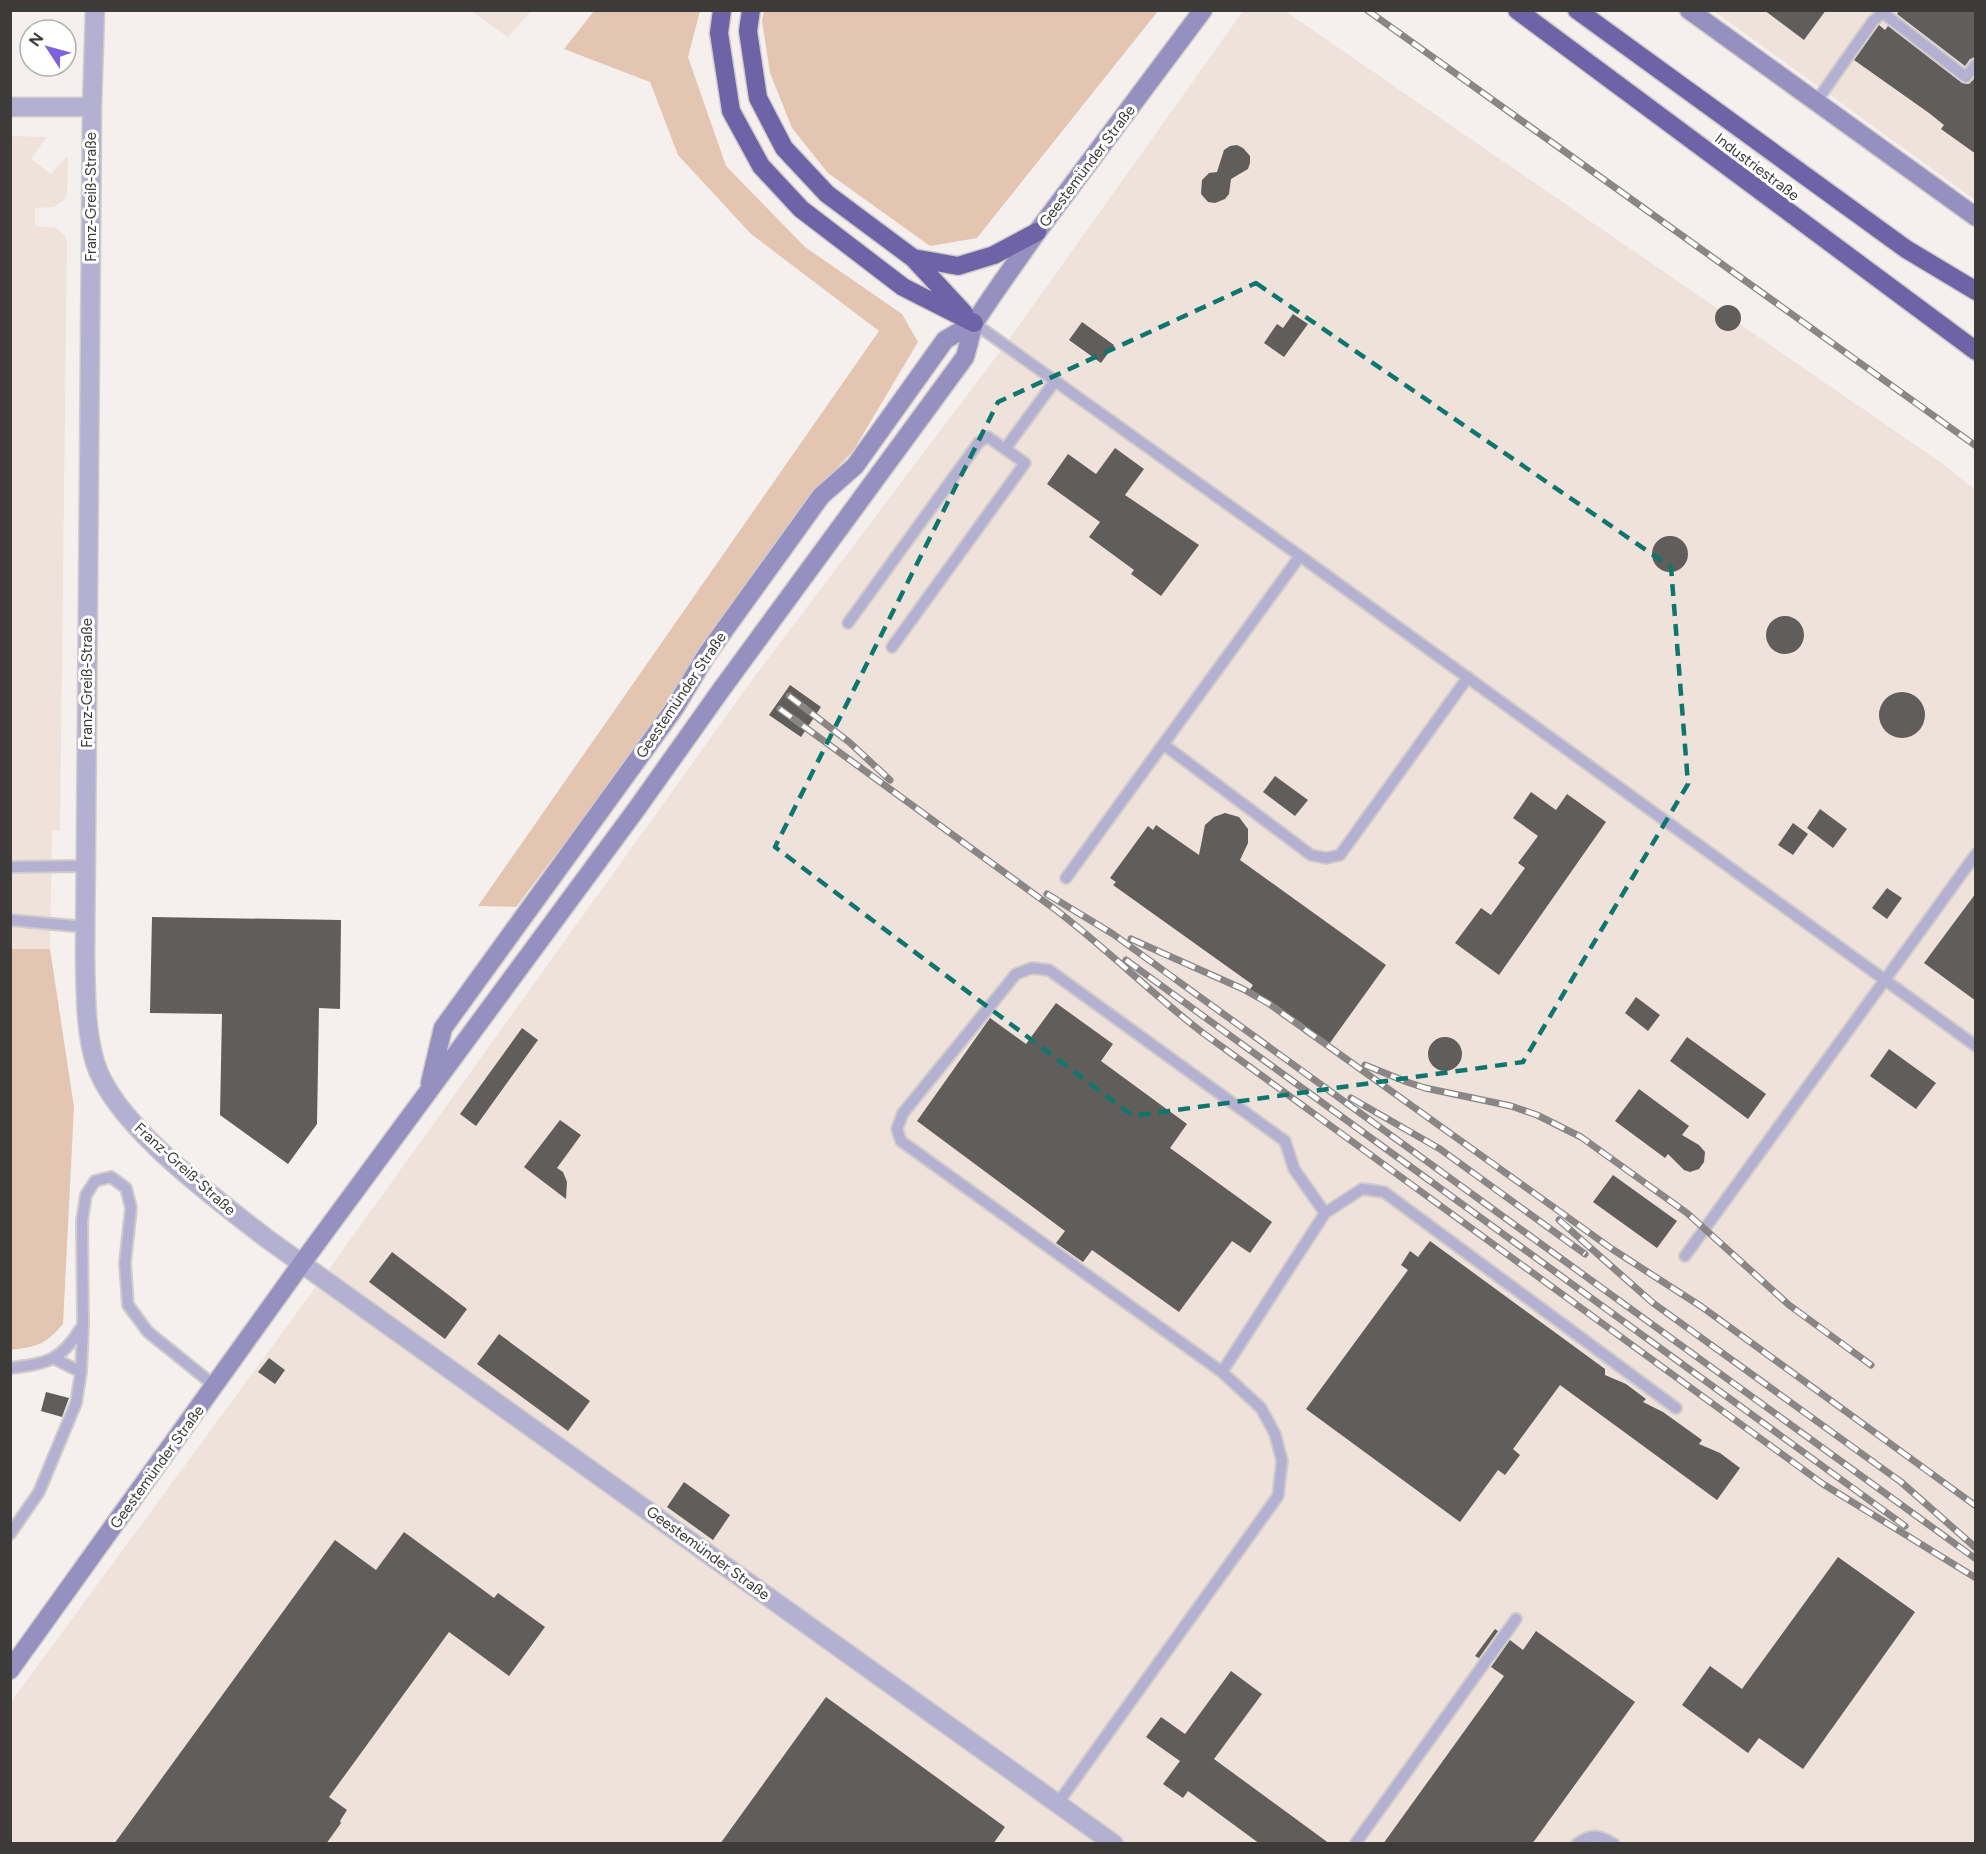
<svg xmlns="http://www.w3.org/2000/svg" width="1986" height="1854" font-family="Figtree,sans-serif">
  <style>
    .built { fill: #eee2db }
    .green { fill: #e3c5b2 }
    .building { fill: #605d5b }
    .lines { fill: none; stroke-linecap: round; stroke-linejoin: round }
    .lane-casing { stroke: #d0ccca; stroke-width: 14 }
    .street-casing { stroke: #d0ccca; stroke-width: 21 }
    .secondary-casing { stroke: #d0ccca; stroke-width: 21 }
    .highway-casing { stroke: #d0ccca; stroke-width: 21 }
    .lane { stroke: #b4b0d2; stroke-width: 10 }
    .street { stroke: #b4b0d2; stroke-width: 18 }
    .secondary { stroke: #9690c1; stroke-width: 18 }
    .highway { stroke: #6f63a8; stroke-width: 18 }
    .rail-casing { stroke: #898685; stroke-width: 7 }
    .rail { stroke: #fff; stroke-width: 4.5; stroke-dasharray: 14; stroke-linecap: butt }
    .marked { fill: none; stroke: #0f766e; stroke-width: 4.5; stroke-dasharray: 12 8; stroke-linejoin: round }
    .labels { text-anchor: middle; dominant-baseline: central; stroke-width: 6; stroke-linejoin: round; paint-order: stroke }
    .street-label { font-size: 15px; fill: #3c3b3a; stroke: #fff }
  </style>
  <rect width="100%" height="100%" fill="#f5f0ee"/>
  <path class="built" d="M471 11H531L508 37Z
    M1243 11H1285L1943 464 1975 490V1843L11 1844V1702L335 1261 755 676 1005 345Z
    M1714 11H1975V200Z
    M10 136 47 137 31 159 51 174 67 156 68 160 67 193 65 199 54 207 35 208V226L56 228 65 236 67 243 60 831H52L50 949H11Z"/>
  <path class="green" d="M764 10H1158V11L977 238 930 246 828 173 792 128 770 73 762 21Z
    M594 11H700L688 57 726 166 805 247 902 314 918 342 853 451 808 499 702 649 646 735 516 907 478 906 879 331 751 234 678 155 650 82 564 49Z
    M11 949H50L74 1107 63 1324C44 1346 38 1346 11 1350Z"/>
  <path class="building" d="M1764 10H1826L1804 40Z
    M1899 10H1976V57L1970 59 1965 66 1897 14Z
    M1879 25 1885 30 1888 26 1962 83 1969 84 1976 77V154L1941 129 1944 125 1929 113 1854 60Z
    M1237 145 1243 148 1250 156V163L1248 169 1231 179 1229 194 1225 199 1215 203 1208 202 1201 194 1202 180 1209 173 1217 172 1224 150 1230 146Z
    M1715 318a13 13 0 1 1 26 0a13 13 0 1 1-26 0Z
    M1293 314 1308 324 1284 357 1264 343 1277 324 1283 328Z
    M1082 322 1114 345 1101 363 1069 340Z
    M1115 448 1144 469 1125 495 1199 545 1161 596 1131 574 1134 570 1089 537 1100 522 1047 484 1068 454 1096 474Z
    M1652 554a18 18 0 1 1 36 0a18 18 0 1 1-36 0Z
    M1766 635a19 19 0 1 1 38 0a19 19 0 1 1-38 0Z
    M790 685 821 707 801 737 769 715Z
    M1879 715a23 23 0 1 1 46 0a23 23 0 1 1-46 0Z
    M1275 776 1308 800 1295 816 1263 792Z
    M1531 792 1556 810 1567 794 1606 822 1499 975 1455 943 1481 908 1491 915 1525 868 1518 863 1538 836 1513 818Z
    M1820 809 1847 829 1833 848 1807 828Z
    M1225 813 1239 817 1248 829V843L1240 860 1386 965 1327 1047 1249 991 1253 985 1113 885 1116 882 1110 878 1148 826 1153 830 1156 825 1199 855 1205 825 1214 817Z
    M1793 823 1808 834 1793 855 1778 845Z
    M1887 888 1902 898 1887 919 1872 908Z
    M1976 893V1001L1924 963Z
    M152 917 341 920 340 1009 319 1008 317 1124 288 1164 220 1115 222 1014 150 1013Z
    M1636 997 1660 1015 1648 1031 1625 1013Z
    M1056 1003 1113 1044 1101 1061 1187 1124 1170 1148 1272 1222 1250 1253 1232 1241 1179 1312 1092 1250 1083 1262 1056 1243 1065 1231 917 1121 990 1018 1026 1044Z
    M522 1028 538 1040 476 1126 460 1114Z
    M1687 1037 1766 1094 1748 1119 1670 1061Z
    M1428 1054a17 17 0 1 1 34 0a17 17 0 1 1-34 0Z
    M1889 1049 1936 1083 1916 1109 1870 1076Z
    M1639 1089 1689 1126 1682 1135 1699 1145 1705 1152 1704 1162 1699 1169 1690 1172 1684 1170 1668 1154 1665 1158 1615 1121Z
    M560 1120 581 1135 557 1168 563 1172 567 1182 566 1199 524 1167Z
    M1613 1175 1677 1221 1657 1248 1593 1202Z
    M1430 1241 1605 1369V1375L1626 1384 1646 1399 1643 1402 1663 1412 1702 1440 1699 1444 1720 1453 1740 1468 1717 1500 1560 1385 1513 1449 1520 1455 1505 1475 1498 1470 1460 1522 1306 1409 1408 1270 1401 1265 1410 1251 1418 1257Z
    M392 1252 467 1309 445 1339 369 1282Z
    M499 1334 590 1401 568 1431 477 1364Z
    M269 1358 285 1370 275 1384 258 1372Z
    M46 1392 69 1398 62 1417 41 1411Z
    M684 1482 730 1515 713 1540 667 1507Z
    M404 1532 494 1598 498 1593 545 1627 509 1676 449 1632 329 1797 347 1810 340 1821 341 1823 326 1844H114L335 1540 376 1570Z
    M1838 1557 1915 1612 1803 1769 1759 1738 1748 1753 1682 1705 1710 1666 1742 1689Z
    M1495 1629 1498 1631 1479 1658 1475 1656Z
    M1536 1631 1635 1702 1532 1844H1383L1504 1676 1491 1667 1510 1640 1523 1650Z
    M1231 1671 1262 1694 1214 1759 1330 1844H1260L1188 1791 1183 1798 1163 1784 1180 1761 1146 1737 1161 1717 1185 1734Z
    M826 1697 1005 1827 993 1844H720Z"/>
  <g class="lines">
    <defs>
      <path id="lane" d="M1883 13 1966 77 1976 64
        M1816 102 1873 21 1886 10
        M974 323 1300 556 1976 1046
        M848 623 979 442 988 437 1005 449 1055 381
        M892 647 1025 463 1005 449
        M1163 744 1311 855 1326 858 1340 855 1468 677
        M10 867 86 866
        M1066 878 1300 556
        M10 920 85 927
        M1685 1256 1976 854
        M55 1359 81 1372
        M10 1368C48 1363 61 1361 81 1328
        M1222 1372 901 1141 897 1129 903 1113 1016 974 1032 968 1049 970 1285 1141 1294 1169 1325 1213 1362 1189 1384 1192 1676 1408
        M10 1534 39 1492 76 1403 81 1372 83 1325 82 1221 86 1195 95 1181 111 1177 126 1188 131 1208 125 1263 128 1305 148 1332 215 1386
        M1058 1803 1278 1496 1282 1461 1275 1434 1261 1408 1222 1372 1325 1213
        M1355 1844 1516 1619
        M1577 1844C1591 1833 1599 1835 1614 1844"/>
      <path id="street" d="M95 10 92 107 85 958C86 992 85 1029 95 1062 113 1124 215 1198 266 1238L1114 1844
        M10 107H92"/>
      <path id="secondary" d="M1689 10 1976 217
        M430 1083 443 1028 674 709 707 654 821 496 855 466 945 340 974 323
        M10 1670 302 1263 638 807 721 690 965 357 974 323 995 292 1037 232 1203 10"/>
      <path id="highway" d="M722 10 719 33 731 111 761 166 801 209 903 287 974 323
        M751 10 748 31 758 98 784 148 827 194 913 258 958 266 994 255 1037 232
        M1517 10 1976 351
        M1577 10 1906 249 1976 291
        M913 258 964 313"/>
    </defs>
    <use href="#lane" class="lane-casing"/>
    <use href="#street" class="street-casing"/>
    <use href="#secondary" class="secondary-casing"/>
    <use href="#highway" class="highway-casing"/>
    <use href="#lane" class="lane"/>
    <use href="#street" class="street"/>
    <use href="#secondary" class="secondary"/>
    <use href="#highway" class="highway"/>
    <defs>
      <path id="rail" d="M1367 10 1976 446
        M789 696 849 742 890 780
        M780 709 1056 910C1107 949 1152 994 1203 1033L1823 1484 1976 1578
        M1047 894 1113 934 1976 1559
        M1131 939 1243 989 1268 1003 1612 1249 1702 1307 1976 1506
        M1126 960 1905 1526
        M1365 1065 1407 1082 1425 1088 1511 1106 1537 1115 1581 1137 1687 1213 1789 1305 1871 1365
        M1351 1098 1440 1149 1585 1254
        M1559 1220 1653 1303 1901 1482 1976 1548"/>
    </defs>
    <use href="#rail" class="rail-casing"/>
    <use href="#rail" class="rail"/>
  </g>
  <path class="marked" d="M1256 283 1671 567 1688 784 1523 1062 1133 1116 775 847 998 402Z"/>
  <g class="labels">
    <g class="street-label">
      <text transform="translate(1087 166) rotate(-53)">Geestemünder Straße</text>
      <text transform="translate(1757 167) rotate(37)">Industriestraße</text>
      <text transform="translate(91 197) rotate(-90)">Franz-Greiß-Straße</text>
      <text transform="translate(87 683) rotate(-90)">Franz-Greiß-Straße</text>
      <text transform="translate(681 695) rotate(-56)">Geestemünder Straße</text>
      <text transform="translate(185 1169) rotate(42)">Franz-Greiß-Straße</text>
      <text transform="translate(157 1467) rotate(-54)">Geestemünder Straße</text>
      <text transform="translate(708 1553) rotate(36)">Geestemünder Straße</text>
    </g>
  </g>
  <rect width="1986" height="1854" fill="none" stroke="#3c3b3a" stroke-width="24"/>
  <g transform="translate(48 48) rotate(306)"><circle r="28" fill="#ffffff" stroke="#b1b1b0" stroke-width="1.5"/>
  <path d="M0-4.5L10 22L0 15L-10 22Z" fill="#7e62dd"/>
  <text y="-9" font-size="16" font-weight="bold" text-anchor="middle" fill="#3c3b3a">N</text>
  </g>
</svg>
